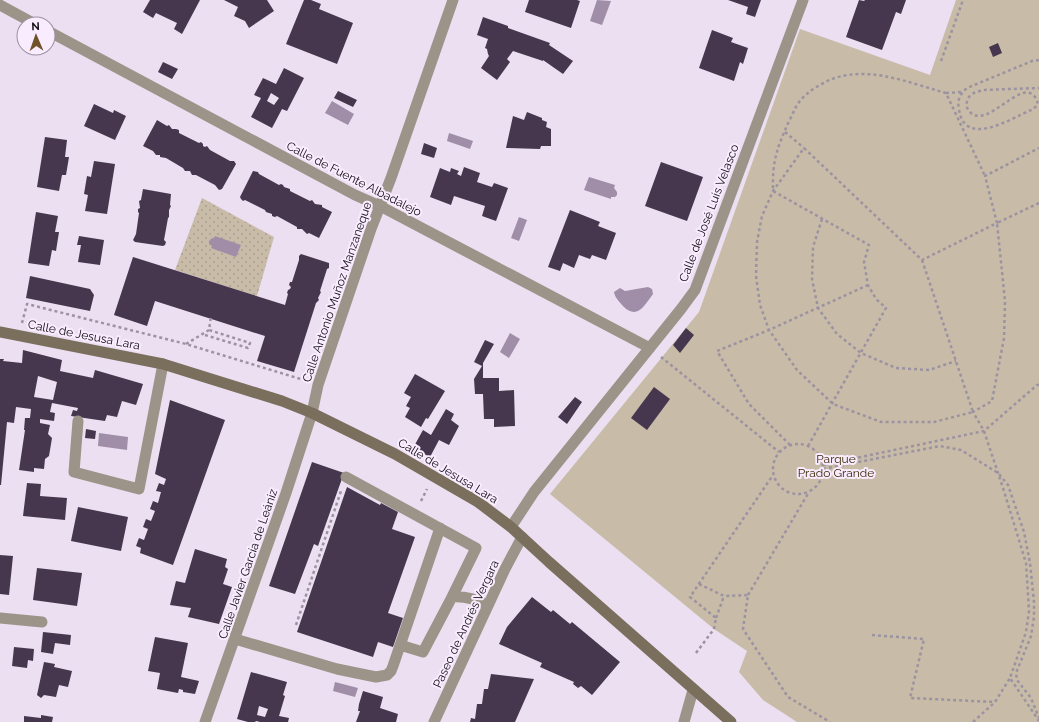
<svg xmlns="http://www.w3.org/2000/svg" width="1039" height="722" font-family="Raleway,sans-serif">
  <style>
    .grass { fill: url(#grass-dots) }
    .park { fill: #c8bba8 }
    .water { fill: #a08ea8 }
    .building { fill: #46374e; fill-rule: evenodd }
    .lines { fill: none; stroke-linecap: round; stroke-linejoin: round }
    .path { stroke: #9c93a1; stroke-width: 2.5; stroke-dasharray: 3 3; stroke-linecap: butt }
    .service { stroke: #9c9488; stroke-width: 11 }
    .minor { stroke: #9c9488; stroke-width: 11 }
    .secondary { stroke: #7a6e5d; stroke-width: 11 }
    .labels { text-anchor: middle; dominant-baseline: central; stroke-width: 4; stroke-linejoin: round; paint-order: stroke }
    .street-label { font-size: 12px; fill: #100c12; stroke: #f8ecfe }
    .park-label { font-size: 12px; fill: #3a2501; stroke: #f8ecfe }
  </style>
  <defs>
    <pattern id="grass-dots" width="8" height="8" patternUnits="userSpaceOnUse"><rect width="8" height="8" fill="#c8bba8"/><path d="M2 2h.1M6 6h.1" fill="none" stroke="#aba090" stroke-width="1.8" stroke-linecap="round"/></pattern>
  </defs>
  <rect width="100%" height="100%" fill="#ebdff1"/>
  <path class="grass" d="M202 198 274 237 257 296 175 270Z"/>
  <path class="park" d="M956 0H1039V722H797L763 700 739 672 747 651 714 629 550 494 699 312 800 29 930 75Z"/>
  <path class="water" d="M597 0 611 1 602 25 590 21Z
    M332 101 354 114 348 125 325 113Z
    M449 133 473 141 470 149 447 141Z
    M589 177 615 185 614 188 617 192V195L615 197H611V199L584 190Z
    M519 217 527 220 519 241 511 238Z
    M215 236 241 245 236 257 211 248 212 246 209 244V241L212 238 214 239Z
    M648 287 652 289 653 294C644 306 637 321 622 305 619 301 615 298 614 292L620 288 625 291Z
    M510 333 520 339 509 358 500 352Z
    M99 433 128 437 127 450 98 446Z
    M335 682 358 688 355 697 333 691Z"/>
  <path class="building" d="M150 0H200L182 34 174 29 177 23 156 13 153 18 143 12Z
    M224 0H267L274 11 249 28 245 21 234 16 238 7Z
    M304 0H311L321 4 319 9 353 23 337 64 286 44Z
    M529 0H577L580 1 571 28 525 12Z
    M728 0H761L755 17 746 14 748 7Z
    M859 0 864 1 865 0H906L901 14 896 12 882 50 846 37Z
    M483 17 508 26V28L550 43 549 45 573 61 563 74 543 60V61L513 51 507 59 510 62 497 80 481 68 489 56 488 54 487 49 485 48 488 39 477 35Z
    M712 30 733 38 731 42 748 48 743 64 740 62 734 81 699 68Z
    M998 43 1002 53 993 57 989 47Z
    M163 62 178 69 172 79 158 72Z
    M284 68 304 78 287 111 282 109 272 128 251 117 261 98 254 95 263 78 276 84ZM271 93 279 98 274 105 267 101Z
    M338 91 357 100 353 107 334 98Z
    M94 104 113 113 114 110 126 116 115 140 84 126Z
    M527 112 542 118V120L547 122 546 127 551 129V146H541L540 149 506 148 513 116 524 120Z
    M157 120 167 126 169 125 172 129H176L179 130V133L199 143 201 142 203 144V146L205 147 207 146 210 150 230 161H234L236 164 222 189 219 190 215 185 196 175H192L190 171H185L183 168 166 158 160 157V155H156L153 151 143 146Z
    M45 137 67 140 65 157H69L66 175H62L59 191 37 187Z
    M424 143 437 148 434 158 421 154Z
    M94 161 115 164 107 214 85 211 88 195 84 194 87 176 91 177Z
    M661 162 703 177 687 221 645 206Z
    M464 167 480 173 477 182 492 187 494 183 508 188 496 221 482 216 485 206 454 196 451 205 430 197 440 168 450 172 451 168 459 171 457 174 461 176Z
    M253 171 258 172 259 174 279 185 281 184 283 185 284 187 290 189V191L310 201 312 200 315 204 322 205V207L332 212 319 238 309 233 307 234 302 229H297V227L277 216 275 217 272 216V214L266 212 265 210 245 200 243 201 241 199 240 197Z
    M143 189 171 194 170 205 171 206 169 210V217L168 218 164 240 166 242 165 245 163 246 135 242 133 240 136 234 139 213 138 212V209L140 208 139 201 141 200Z
    M570 210 600 222 598 226 616 233 606 260 592 255 590 259 579 255 574 268 563 263 560 271 548 267Z
    M36 212 58 216 55 232H59L56 251 52 250 49 266 28 263Z
    M79 236 104 240 100 265 78 262 81 245H77Z
    M301 254 329 263V268L327 269 320 291 321 292 318 298 319 300 316 303 294 372 257 361 265 336 155 301 147 326 114 315 133 257 285 305 288 294 287 293 288 290 290 289 291 287 289 285 290 282H292L299 260V256Z
    M30 276 90 289 94 295 90 311 26 298Z
    M686 328 694 335 680 353 673 345Z
    M485 340 494 344 483 363V378H499V391L514 390 515 426 494 427V419H484L483 394H475L474 379 482 366 474 362Z
    M23 350 62 360 60 371 93 378 95 370 143 384 136 405 122 401 117 417 107 415 105 421 71 416 73 410 77 411 78 408 52 403 50 412 55 413 54 421 40 419V423L50 425 48 434 52 438 49 456 45 459 44 469 34 468V472L19 470 25 430H24L25 418H30L31 409 16 407 14 423 7 422 1 485H0V359H4L3 361 22 363ZM38 376 57 382 53 400 34 397Z
    M415 374 445 391 428 419 426 418 421 427 405 417 410 408 406 406 411 397 404 393Z
    M654 387 670 399 647 430 631 418Z
    M575 397 582 402 567 424 558 417Z
    M170 400 225 420 173 565 140 553 141 548 136 546 139 538 144 540 148 529 143 527 146 519 151 521 155 511 150 509 153 501 158 503 161 492 156 491 159 483 164 485 166 479 155 474Z
    M446 409 454 414 451 420 459 426 449 445 439 440 430 457 413 448 423 430 431 435Z
    M86 429 96 431 95 439 85 438Z
    M312 462 344 473 318 546 314 544 295 594 269 586Z
    M27 483 41 484 40 496 67 498 65 520 23 516Z
    M347 487 380 505 381 503 398 512 392 529 415 537 388 613 403 618 393 647 378 642 373 657 297 632Z
    M78 507 128 517 121 551 71 541Z
    M195 549 227 559 225 567 228 569 223 584 232 587 219 624 188 617 191 608 170 605 176 581 185 583Z
    M0 555 13 556 9 595 0 594Z
    M37 568 82 573 77 606 33 600Z
    M532 597 551 612 553 610 570 624 572 622 620 662 592 695 581 686 578 688 573 684 574 682 540 667 542 663 499 644 507 627Z
    M43 632 71 635 70 645 55 643 53 654 41 652Z
    M155 637 188 643 181 677 199 681 195 694 183 692V690L179 689 178 693 157 689 160 673 148 671Z
    M14 647 34 649 33 661 28 660 27 668 12 666Z
    M44 662 55 664 54 667 72 671 68 687 59 685 56 697 44 695 41 698 37 695Z
    M251 672 287 682 283 695 285 696 279 716 289 718 288 722H260L256 721 255 722H248L237 719ZM259 706 268 709 265 717 257 715Z
    M491 674 534 679 515 722H470L471 718 475 719 477 704H482L484 689H488Z
    M363 691 383 697 380 708 398 714 396 722H356L360 711H358L359 704Z
    M41 715 53 717 52 722H24V716L41 718Z"/>
  <g class="lines">
    <path class="path" d="M1039 60 1032 61 967 88C960 94 957 100 959 109 964 149 1012 118 1031 110L1037 106C1038 102 1037 100 1035 97 1021 77 986 132 969 111 966 107 966 103 968 99 970 93 977 92 983 90L1039 88
      M941 61 963 0
      M946 93 962 92
      M785 132 804 148
      M1039 203 997 223 1005 301 1004 338 992 401 973 412 984 431 1003 488 1026 563 1029 611 1026 632 1010 678 1039 721
      M822 219 813 247 812 279 818 308 837 334 861 353 896 368 929 370 956 361
      M922 260 973 412 934 422H881L833 404 797 370 769 330 760 305 756 276 757 242 762 216 773 191 804 148 922 260 997 223 985 176 1039 148
      M22 323 27 304 186 344 304 380
      M205 335 248 348 250 343 209 330
      M186 344 209 330 211 316
      M661 357 779 452
      M773 469a25 25 0 1 1 50 0a25 25 0 1 1-50 0Z
      M790 445 749 404 717 351 769 330 868 285
      M808 446 886 308 876 299 868 285 864 262 869 245 773 191C772 161 777 148 789 121 792 116 794 110 797 105 803 96 811 90 820 85 859 61 906 82 946 93L985 176
      M823 465 984 431 1037 385H1039
      M823 469 940 446 961 450 998 473 1008 485 1024 532 1030 563 1034 602V617L1031 636 1016 673 1017 680 1031 698 1039 718
      M421 501 427 489
      M699 584 724 596 748 595 743 629 788 697 830 722
      M748 595 809 492
      M716 618 724 596
      M296 625 341 491
      M872 635 924 639 910 698 995 702
      M696 653 714 629 716 618 690 597 773 475
      M973 722 995 702 1010 678"/>
    <path class="service" d="M346 477 476 548 452 597
      M235 639 337 669 376 677 387 675 391 671 393 666 440 528
      M400 645 423 652 452 597C466 596 476 599 488 605"/>
    <path class="minor" d="M0 5 35 24
      M48 31 355 195 380 206 650 348
      M78 421 74 472 139 489 163 364
      M511 527 534 492 681 309 695 290 803 0
      M0 618 42 622
      M205 722 286 493 312 413 318 385 371 229 391 178 453 0
      M434 722 505 569 522 537
      M684 722 693 690"/>
    <path class="secondary" d="M0 332 163 364 282 401 312 413 395 454 478 502 511 527 549 562 731 722"/>
  </g>
  <g class="labels">
    <g class="street-label">
      <text transform="translate(354 179) rotate(27)">Calle de Fuente Albadalejo</text>
      <text transform="translate(709 213) rotate(-69)">Calle de José Luis Velasco</text>
      <text transform="translate(337 292) rotate(-71)">Calle Antonio Muñoz Manzaneque</text>
      <text transform="translate(84 335) rotate(11)">Calle de Jesusa Lara</text>
      <text transform="translate(448 471) rotate(31)">Calle de Jesusa Lara</text>
      <text transform="translate(248 564) rotate(-71)">Calle Javier García de Leániz</text>
      <text transform="translate(466 624) rotate(-65)">Paseo de Andrés Vergara</text>
    </g>
    <g class="park-label">
      <text x="836" y="459">Parque<tspan x="836" dy="14">Prado Grande</tspan></text>
    </g>
  </g>
  <g transform="translate(36 36) rotate(358)"><circle r="19" fill="#f8ecfe" stroke="#9b92a0"/>
  <path d="M0-3L7 15L0 10L-7 15Z" fill="#705327"/>
  <text y="-6" font-size="11" font-weight="bold" text-anchor="middle" fill="#100c12">N</text>
  </g>
</svg>
